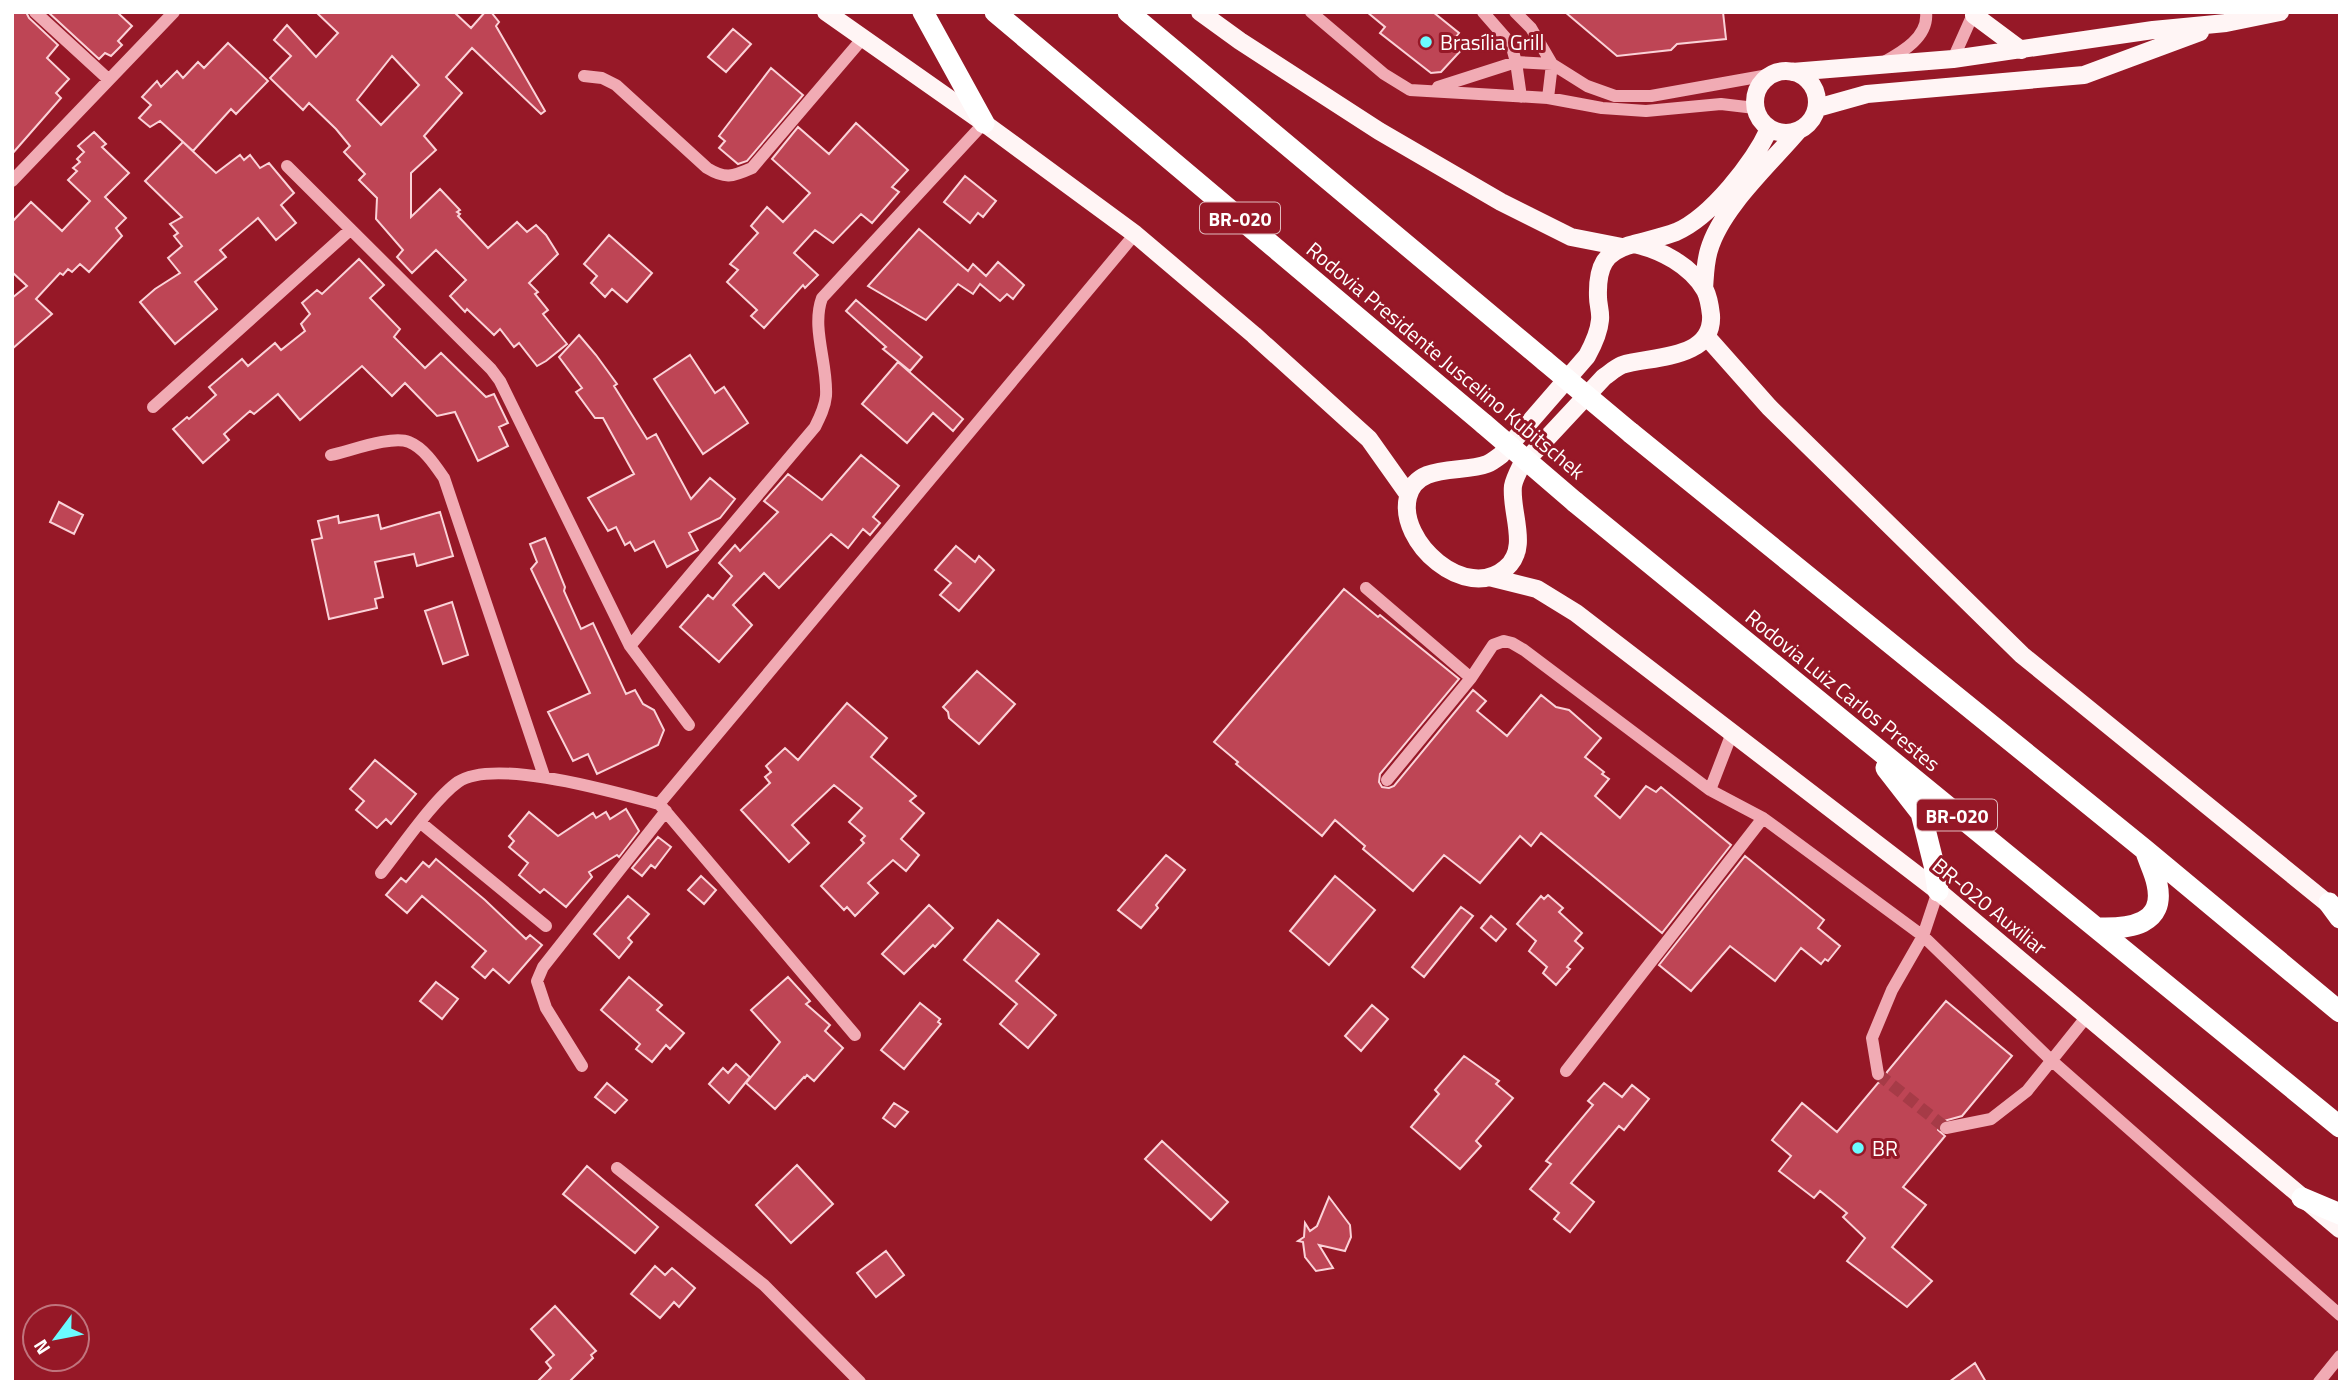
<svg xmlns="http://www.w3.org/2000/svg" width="2352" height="1394" font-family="'Titillium Web',sans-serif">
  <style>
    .building { fill: #be4555; stroke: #fbd2d8; stroke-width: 2; fill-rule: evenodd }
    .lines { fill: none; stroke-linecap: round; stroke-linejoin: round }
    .minor-tunnel { stroke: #a63b47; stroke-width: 12; stroke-dasharray: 12 6; stroke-linecap: butt }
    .minor { stroke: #f1abb4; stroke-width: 12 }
    .major { stroke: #fff5f5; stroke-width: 18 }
    .highway { stroke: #fff; stroke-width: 21 }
    .highway-bridge { stroke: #fff; stroke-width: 21 }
    .poi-dot { fill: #6bfbff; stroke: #961827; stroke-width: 2.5 }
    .labels { text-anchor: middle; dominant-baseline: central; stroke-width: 6; stroke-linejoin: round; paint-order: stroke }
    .shield { fill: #961827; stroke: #e0babe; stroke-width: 2 }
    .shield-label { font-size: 19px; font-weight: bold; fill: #fff }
    .poi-label { font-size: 21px; fill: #fff; stroke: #961827; text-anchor: start }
    .street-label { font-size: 21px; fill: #fff; stroke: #961827 }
  </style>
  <rect width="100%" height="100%" fill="#961827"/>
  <path class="building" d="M12 12H26L29 18 58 45 47 58 69 79 56 93 61 98 12 154Z
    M48 12H117L132 26 118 41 122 45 111 56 105 53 99 59Z
    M316 12H454L471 28 485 12H491L499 22 496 26 545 111 541 114 472 48 446 77 462 93 424 136 436 150 411 173V217L440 189 460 210 457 212 460 214 458 216 488 248 517 222 527 232 536 225 546 235 558 254 529 283 538 292 535 294 548 310 543 314 567 344 546 361 537 366 519 343 514 347 500 329 494 335 467 309 465 312 450 296 466 280 436 250 412 273 397 257 403 250 376 219 377 198 359 180 365 174 344 152 350 146 336 129 309 103 303 110 270 78 291 56 274 40 287 25 316 57 338 33ZM392 56 419 85 381 125 357 100Z
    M1367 12H1433L1459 33 1455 38 1465 46 1441 72 1431 73 1380 33 1385 27Z
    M1565 12H1723L1726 39 1677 44 1671 50 1617 56Z
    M733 29 751 44 726 72 708 57Z
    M228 43 268 81 236 114 231 109 193 151 160 121 150 127 139 118 151 105 142 97 157 81 161 87 177 71 183 78 198 62 204 68Z
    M771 68 803 95 747 161 738 164 719 148 725 141 719 136Z
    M856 123 908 170 892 187 899 192 872 223 861 214 833 243 815 230 794 253 818 275 805 288 803 285 764 328 751 316 757 310 727 282 738 270 730 264 758 233 751 226 767 207 783 222 810 193 772 159 798 127 829 154Z
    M94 132 106 144 102 147 129 173 105 197 126 218 116 228 122 236 89 272 80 264 72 272 68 269 63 275 60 273 36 299 52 314 12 349V298L27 286 12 272V222L31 202 62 231 90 201 68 180 77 171 73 168 80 162 77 159 84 152 78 146Z
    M183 142 216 173 240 155 244 160 250 155 260 168 269 163 294 193 281 205 296 223 276 240 258 218 220 250 226 257 195 282 217 309 175 344 140 302 155 289 180 273 168 258 182 246 174 236 178 233 170 224 182 217 145 181Z
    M965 176 996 201 983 217 978 213 970 223 944 202Z
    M919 229 968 271 973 264 986 276 998 262 1024 285 1013 299 1007 294 1000 301 980 284 973 294 958 284 926 320 868 286Z
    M609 235 652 273 627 302 612 289 605 297 591 283 597 276 584 264Z
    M359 259 384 285 370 298 400 329 394 337 425 368 441 353 486 397 494 394 508 423 499 427 508 446 478 461 455 412 437 416 405 383 392 396 362 366 300 420 278 394 254 414 250 411 224 434 229 440 203 463 173 429 187 417 189 419 216 395 209 387 242 359 248 366 275 343 281 350 305 331 301 324 310 314 302 303 317 290 322 294Z
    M856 300 922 357 910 371 883 349 886 347 846 311Z
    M579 335 596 355 617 384 614 386 647 439 656 434 691 499 710 478 735 499 720 518 689 533 698 550 667 567 654 541 635 551 630 542 625 545 616 527 608 531 588 498 634 474 603 418H595L576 392 582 388 559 357Z
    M690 355 715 393 724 387 748 423 703 454 654 379Z
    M898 362 963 419 953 431 933 413 907 443 862 404Z
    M861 455 899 486 873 517 880 523 870 535 863 529 848 548 831 534 779 588 764 573 733 605 752 625 719 662 680 627 708 595 713 599 732 576 719 563 735 545 740 551 778 512 764 501 788 474 822 500Z
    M59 502 83 515 74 534 50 522Z
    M440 512 453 556 417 566 414 554 375 562 383 597 375 599 377 608 329 619 312 540 322 538 318 521 338 516 339 523 378 515 381 529Z
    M545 538 565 587 564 591 581 629 593 623 626 694 635 690 643 704 654 710 664 730 658 745 597 774 588 754 573 761 548 712 590 693 531 569 537 562 530 544Z
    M956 546 975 562 979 556 994 570 959 611 940 595 951 583 935 570Z
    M1344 589 1378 617 1380 615 1459 679 1380 774 1379 782 1382 787 1389 788 1394 786 1473 690 1486 701 1477 711 1507 736 1541 695 1556 707 1569 710 1601 738 1585 757 1604 772 1602 774 1609 779 1595 796 1620 818 1646 786 1656 792 1661 787 1731 845 1662 933 1541 833 1531 846 1520 836 1480 883 1444 855 1413 891 1363 849 1365 846 1335 820 1322 836 1236 764 1238 762 1214 742Z
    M452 602 468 655 443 664 425 611Z
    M977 671 1015 704 979 744 949 718 948 712 943 707Z
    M847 703 887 738 871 757 916 796 910 801 924 813 901 839 919 855 906 871 893 860 868 883 878 893 855 916 847 907 844 910 821 886 864 843 861 840 865 836 849 822 862 808 834 785 792 825 809 843 789 862 741 810 770 783 765 777 771 772 766 766 785 748 798 760Z
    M375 760 416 794 391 824 386 819 377 828 356 810 364 801 350 789Z
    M626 809 639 831 619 857 617 855 589 872 592 877 566 907 544 889 540 893 519 875 528 863 509 847 514 841 509 836 529 812 558 836 593 813 596 818 606 812 610 819Z
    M658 837 671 847 655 868 651 865 642 876 632 868Z
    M1166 855 1185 870 1156 905 1158 908 1141 928 1118 910Z
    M1745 856 1824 920 1818 928 1840 946 1828 961 1825 959 1821 964 1801 948 1775 981 1730 946 1691 991 1659 965Z
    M436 859 485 900 526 939 530 935 542 945 509 983 493 969 485 978 472 967 486 951 422 896 407 913 386 895 401 878 406 882 423 862 429 867Z
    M701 876 716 890 704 904 688 890Z
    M1335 876 1375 910 1329 965 1290 931Z
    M1548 895 1563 908 1559 912 1582 933 1575 941 1583 948 1567 967 1570 969 1556 985 1543 973 1547 967 1529 951 1536 941 1517 924 1541 896 1544 899Z
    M628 896 649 914 628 938 632 942 619 958 594 934Z
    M929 905 953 928 935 947 933 945 904 974 882 954Z
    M1461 907 1473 916 1424 977 1412 967Z
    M1491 916 1506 929 1496 941 1481 928Z
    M998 920 1039 954 1016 981 1056 1015 1028 1048 1000 1024 1017 1004 964 960Z
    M629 977 662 1005 657 1010 684 1033 670 1049 666 1045 652 1062 636 1049 640 1044 601 1010Z
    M788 977 810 1001 806 1004 830 1025 825 1031 843 1048 814 1081 807 1075 805 1078 804 1077 775 1109 746 1083 780 1042 751 1010Z
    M436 982 458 999 442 1019 420 1001Z
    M1946 1001 2012 1056 1962 1116 1940 1122 1938 1130 1945 1136 1903 1187 1926 1205 1892 1247 1932 1281 1907 1307 1847 1261 1865 1238 1843 1217 1847 1213 1820 1191 1814 1198 1779 1171 1791 1156 1772 1140 1802 1103 1837 1132 1878 1083 1884 1080 1887 1072Z
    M920 1003 940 1019 938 1022 941 1024 904 1069 881 1050Z
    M1372 1005 1388 1019 1361 1051 1345 1036Z
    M1464 1056 1499 1081 1496 1084 1513 1098 1476 1141 1481 1146 1460 1169 1411 1127 1439 1094 1435 1090Z
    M736 1064 750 1077 729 1103 709 1084 723 1068 728 1073Z
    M607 1083 627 1100 615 1113 595 1097Z
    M1604 1083 1622 1097 1632 1085 1649 1099 1624 1130 1619 1126 1571 1183 1594 1202 1570 1232 1554 1219 1559 1213 1530 1189 1551 1164 1546 1161 1593 1105 1588 1101Z
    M894 1103 908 1112 895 1127 883 1118Z
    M1162 1141 1228 1202 1211 1220 1145 1159Z
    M797 1165 833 1204 791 1243 756 1205Z
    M587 1166 658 1227 635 1253 563 1194Z
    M1329 1197 1350 1225 1351 1237 1345 1251 1319 1245 1333 1268 1316 1271 1305 1257 1303 1242 1298 1241 1304 1237 1305 1223 1310 1231 1317 1226Z
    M886 1251 904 1275 876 1297 857 1273Z
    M655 1266 665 1275 672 1268 695 1288 679 1307 674 1302 660 1318 631 1294Z
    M555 1306 596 1351 591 1355 593 1358 569 1382H537L551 1368 546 1362 554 1355 531 1329Z
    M1975 1363 1986 1382H1949Z"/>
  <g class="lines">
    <path class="minor-tunnel" d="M1878 1074 1946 1128"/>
    <path class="minor" d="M35 12 108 79
      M1311 12 1384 74 1410 90 1548 98 1602 108 1646 111 1721 104 1755 108
      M1483 12 1511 44 1516 62 1521 97
      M1515 12 1531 28 1552 64 1548 98
      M1953 59 1974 12
      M1884 62C1902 52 1929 37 1926 12
      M584 76 602 78 616 85 707 168C725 179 732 177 752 168L863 38
      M1438 87 1516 62 1552 64 1587 86 1615 96H1651L1774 74
      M287 166 491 369 500 381 630 646 689 725
      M12 181 174 12
      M153 407 350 230
      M331 455C350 451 392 435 409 442 424 448 435 465 444 478L544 776
      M1366 588 1471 678
      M630 646 815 427C820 417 825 407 826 396 828 364 811 328 822 298L984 123
      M1732 733 1710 790 1763 818 1923 936 2051 1060 2340 1315
      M1387 780 1471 678 1493 645 1504 641 1512 643 1524 650 1710 790
      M661 806 855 1035
      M421 823 546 926
      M381 873C401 848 434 799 458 782 495 757 617 793 659 804L1135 234
      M582 1066 546 1008 537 981 543 967 666 811
      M1566 1071 1763 818
      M1878 1074 1872 1038 1892 990 1923 936 1938 891
      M1946 1128 1991 1119 2027 1091 2088 1015
      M617 1168 764 1285 860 1382
      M2319 1382 2340 1356"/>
    <path class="major" d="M826 12 984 123 1135 234 1254 335 1369 439 1408 494
      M1200 12 1240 41 1379 131 1501 202 1571 237 1622 247
      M1974 15 2021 50
      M1755 102a31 31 0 1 1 62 0a31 31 0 1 1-62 0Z
      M1792 72 1953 59 2153 30 2226 23 2280 12
      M1817 108 1867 94 2084 75 2200 32
      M1634 244C1661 250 1690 265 1705 290 1709 298 1710 306 1711 315 1714 360 1651 356 1622 365 1615 368 1610 373 1604 377L1521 466C1518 472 1514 480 1513 486 1510 512 1530 548 1506 568 1466 603 1397 542 1408 497 1417 462 1462 474 1487 464 1492 462 1497 458 1501 455L1587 356C1593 345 1599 333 1600 320 1601 312 1598 305 1598 297 1597 267 1604 251 1634 244Z
      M1634 244C1648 240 1663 237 1676 232 1711 217 1754 162 1769 129
      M1704 289C1705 276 1705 263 1709 250 1721 208 1770 164 1798 131
      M1706 336 1769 407 2022 655 2337 911
      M1489 577 1537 589 1576 613 1938 891 2340 1229"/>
    <path class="highway" d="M923 12 984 123
      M995 12 1484 424
      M1128 12 1545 361
      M1631 433 2144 849 2340 1012
      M1575 502 2340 1127
      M1886 768 1921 813 1934 865 1938 891
      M2329 903 2340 918
      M2098 928C2129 929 2166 925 2157 884 2155 873 2149 862 2146 852
      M2302 1198 2340 1214"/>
    <path class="highway-bridge" d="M1545 361 1631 433
      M1484 424 1575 502"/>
  </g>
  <g class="poi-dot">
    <circle cx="1426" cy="42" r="7"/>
    <circle cx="1858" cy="1148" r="7"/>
  </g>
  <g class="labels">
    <g class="shield">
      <rect x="1200" y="202.5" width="80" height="31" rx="5"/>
      <rect x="1917" y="799.5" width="80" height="31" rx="5"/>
    </g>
    <g class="shield-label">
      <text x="1240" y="218">BR-020</text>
      <text x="1957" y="815">BR-020</text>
    </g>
    <g class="poi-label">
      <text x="1440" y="42">Brasília Grill</text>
      <text x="1872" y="1148">BR</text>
    </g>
    <g class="street-label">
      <text transform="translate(1446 360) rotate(40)">Rodovia Presidente Juscelino Kubitschek</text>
      <text transform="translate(1843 690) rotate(39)">Rodovia Luiz Carlos Prestes</text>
      <text transform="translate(1990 906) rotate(39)">BR-020 Auxiliar</text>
    </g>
  </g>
  <rect width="2352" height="1394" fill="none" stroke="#ffffff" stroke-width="28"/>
  <g transform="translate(56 1338) rotate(238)"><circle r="33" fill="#961827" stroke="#c0747d" stroke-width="2"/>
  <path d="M0-5L12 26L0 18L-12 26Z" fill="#6bfbff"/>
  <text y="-10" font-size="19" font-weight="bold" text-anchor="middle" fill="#ffffff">N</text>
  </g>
</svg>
